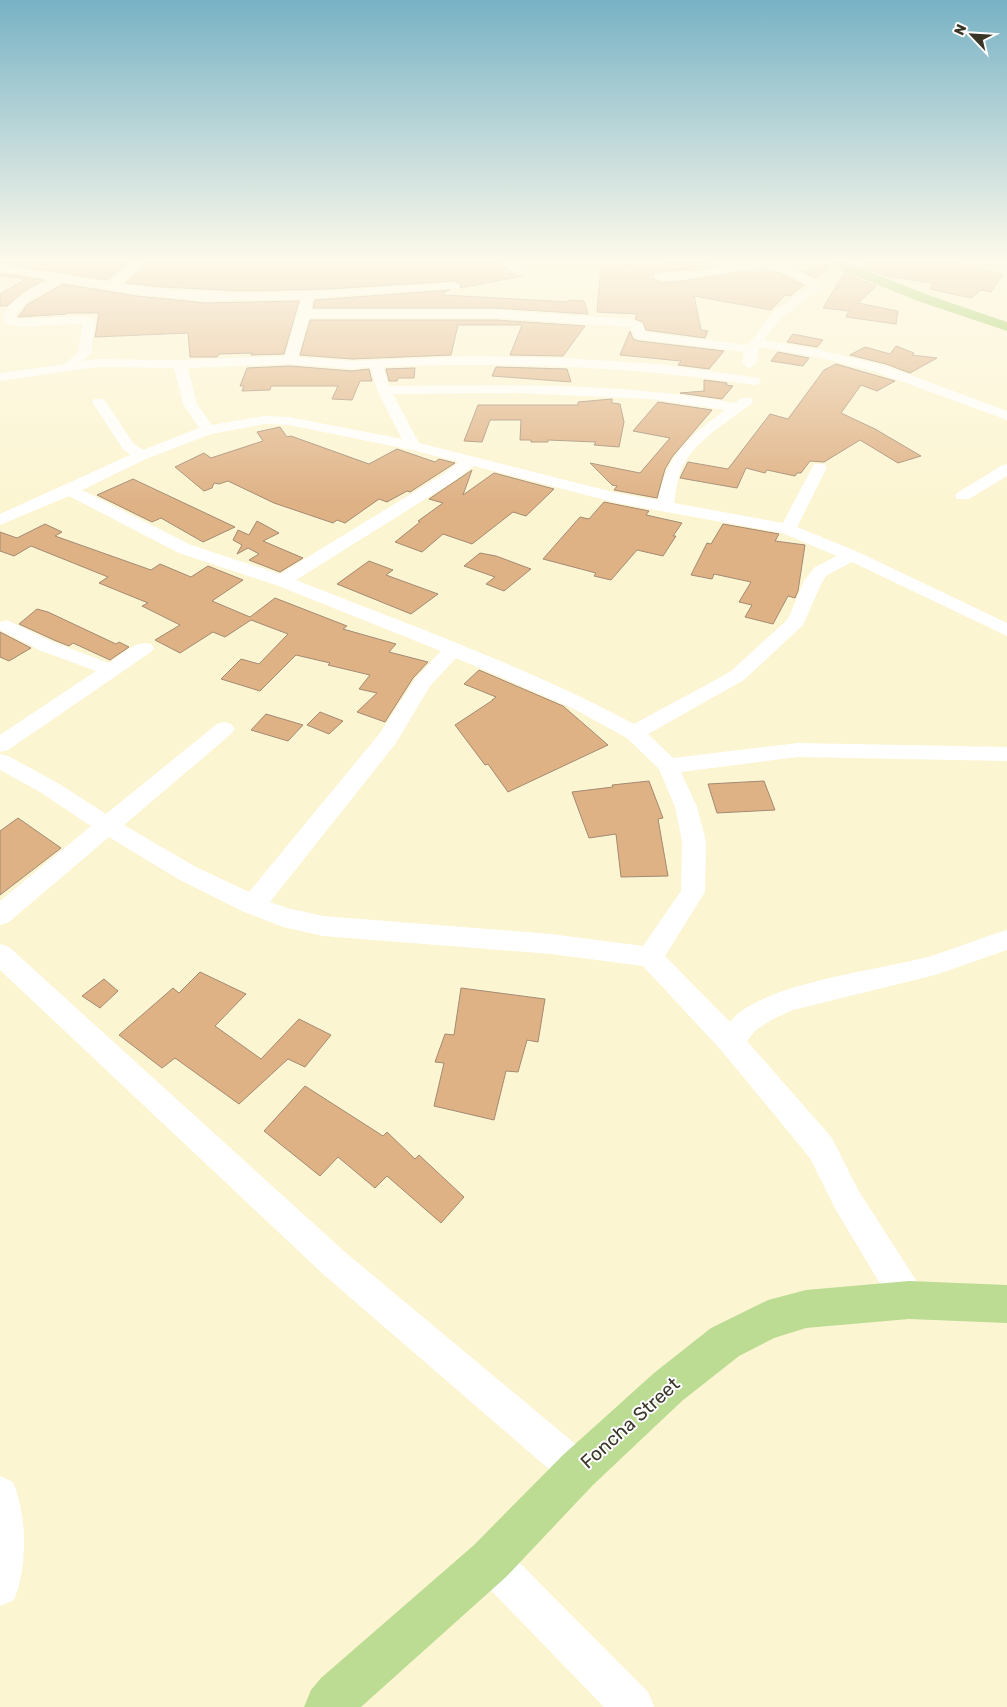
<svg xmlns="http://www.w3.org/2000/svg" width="1007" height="1707" font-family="Rubik,sans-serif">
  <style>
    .building { fill: #dfb286; stroke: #a38a72 }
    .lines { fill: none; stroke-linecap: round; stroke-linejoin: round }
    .minor { fill: #fff; fill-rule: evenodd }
    .major { fill: #bbdc92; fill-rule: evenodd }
    .highway { fill: #8dc449; fill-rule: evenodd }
    .labels { text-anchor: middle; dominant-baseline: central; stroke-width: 4; stroke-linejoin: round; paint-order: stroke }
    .near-street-label { font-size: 19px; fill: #393628; stroke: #fff }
  </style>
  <rect width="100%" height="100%" fill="#fcf5d2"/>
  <path class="building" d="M0 263 33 264 129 263 107 280Z
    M147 263H499L517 276H522L460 288 461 285 454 281 329 289 245 291 162 287 125 283Z
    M666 263H706L711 267 660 272 653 275V279L661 282H674L761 269 779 273 804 285 790 296 785 295 771 310 694 296 701 330 708 331 705 338 646 330 643 322 635 319 637 314 597 312 601 265 666 264Z
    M863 263H951L1003 274 991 292 981 290 971 298 930 289 933 283 886 276 863 267Z
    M829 265 830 268 815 278 802 271Z
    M0 273 44 280 23 292 7 306H0V294L26 279 0 276Z
    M844 273 876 286 858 303 898 311 896 324 846 317 849 311 823 308Z
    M63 284 137 296 206 303 299 301 284 354 251 355 252 353 219 354 217 357H190L188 333 95 337 99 313H67L66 314 18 317 28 304Z
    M450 290 444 292V295L569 302V300L584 301 588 314 496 308H313L315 300Z
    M310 320H496L585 326 563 356 510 355 522 325H458L451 355 352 359 300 355Z
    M630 331 633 339 639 341 724 351 709 369 678 365 681 361 620 355Z
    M793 334 823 340 817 347 787 342Z
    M896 346 914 353 912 355 937 358 910 373 886 364 850 355 865 347 890 354Z
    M778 352 809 358 803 366 771 361Z
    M836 364 895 381 877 391 861 385 841 413 875 429 921 456 898 463 860 440 824 462 810 461 801 473H797L795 476 767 470 765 473 746 468 737 488 680 478 688 462 728 469 770 414 788 419 824 370Z
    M290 366 352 371 369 369 372 381H360L352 400 332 399 338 386H271L270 390 242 391 244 386H240L247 368Z
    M496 367 567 369 571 382 492 376Z
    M415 368 414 378H398L397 381H389L386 369Z
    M704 380 727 383 726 385 733 386 722 399 680 393 704 391Z
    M612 399V403L620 404 624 422 619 447 594 445 596 442 548 440V442H531V440H520L521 420H490L482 442 464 441 478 405H578V402Z
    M658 402 712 410 672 457 665 469 657 498 614 490 617 486 612 485 590 463 640 473 670 438 633 431Z
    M280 427 287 437 291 436 369 464 397 449 435 462 439 459 455 463 410 492 407 491 387 502 379 499 345 523 337 520 333 523 274 503 228 481 219 484 214 483 212 488 204 491 175 467 204 453 211 458 263 441 257 432Z
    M472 470 463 495 494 473 554 489 526 516 513 512 472 544 443 534 422 552 395 542 420 522 418 521 443 503 429 499Z
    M133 479 235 527 203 542 161 518 152 522 97 495Z
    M604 502 649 511 646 515 682 523 673 536H676L663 556 637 550 611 580 594 576 596 573 543 559 580 517 589 519Z
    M257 521 279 533 263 541 303 558 280 572 249 560 259 554 248 548 237 554 242 545 233 540 238 530 249 535Z
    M45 524 62 532 55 536 151 570 160 564 191 577 208 566 243 580 212 601 250 617 275 598 347 626 343 629 396 644 389 652 428 662 413 678 385 722 357 712 377 693 359 689 370 675 328 665 330 663 296 655 260 691 221 679 241 659 259 664 288 634 251 620 225 637 213 632 180 653 155 640 180 625 142 606 148 603 99 583 108 577 31 546 14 556 0 551V532L17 538Z
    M723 524 779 534 775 541 805 545 798 591 795 598 788 596 773 624 745 617 752 605 739 602 751 582 714 574 712 579 691 575 707 543 711 544Z
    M480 553 496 556 531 569 504 591 486 584 495 577 464 566Z
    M369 561 393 570 386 575 438 594 411 614 337 584Z
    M37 609 48 612 116 644 119 642 129 647 110 660 73 643 69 646 54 640 19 624Z
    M0 632 31 648 9 661 0 657Z
    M479 670 563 706 608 745 508 792 488 764 485 765 455 725 493 700H492L496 697 464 684Z
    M320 712 343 721 329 734 307 725Z
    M266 714 303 725 288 741 251 730Z
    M649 781 663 818 658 819 668 876 621 877 616 834 589 838 572 792 613 787 612 785Z
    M764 781 775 810 717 813 708 784Z
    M18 818 61 848 0 895V831Z
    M200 972 246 994 215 1026 261 1059 299 1019 331 1035 305 1067 288 1059 239 1104 175 1058 162 1068 119 1035 173 988 179 993Z
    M104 979 118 991 100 1008 82 996Z
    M461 988 545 999 538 1042 527 1040 518 1072 506 1071 494 1120 434 1106 444 1063 435 1062 445 1034 454 1035Z
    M305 1086 383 1136 387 1132 415 1159 419 1155 464 1197 441 1223 387 1176 375 1188 338 1157 320 1176 264 1131Z"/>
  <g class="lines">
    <path class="minor" d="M132 263H145L120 284C231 301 343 289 454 283L458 284 460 286 458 288 313 298 311 310H496L630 319 641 323 645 332 748 345 773 312 809 287 808 285C792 276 780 268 761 267 742 265 667 290 654 277L660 274 700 271 741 263H784L817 281 821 288 781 318 764 340 821 350 886 366 1007 411V420L876 372 821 358 759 347 756 364 749 368 742 364 744 352 639 339 635 338 631 328 628 327 496 318H309L298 357 352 361 470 356 565 358 660 364 759 378 761 381 759 384 754 385C631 366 508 362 383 367L389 386C505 385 620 382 735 403L741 398H751L753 401 751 404C728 422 695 440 682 468 677 479 676 491 674 503L783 523 814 464H824L827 467 797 527 858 552 1007 623V636L852 562 827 575 822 582 803 625 744 680 648 734 673 758 798 743 1007 747V761L798 757 681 772 697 807 706 841 705 892 665 956 730 1022C760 983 881 970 931 956 956 948 981 938 1007 930V950L935 975 793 1010 771 1020 756 1030 747 1041 832 1138 858 1190 921 1288 926 1300 921 1312 909 1317 897 1312 836 1210 810 1158 721 1050 643 966 551 954 323 936 283 927 244 912 178 879 109 837 9 922 0 925V901L91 826 40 792 0 770V754L8 756 56 782 106 814 217 724 224 722 231 724 235 729 231 734 124 825 196 867 249 892 380 733 415 679 441 651 276 585 179 553 69 496 0 525V514L130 455 123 449 92 402 94 399H104L133 443 143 450 199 428 183 404 174 368 97 367 0 381V373L65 364 78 352 82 324 17 327 5 324 3 315C14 297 32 289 50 279L0 271V265L108 282ZM63 282 137 294 206 301 302 299 285 356 180 360 97 359 83 361 91 353 95 322 93 319 81 316 15 319C16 303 50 289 63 282ZM290 364 352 369 370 367 377 390 402 439 289 417 265 416 212 425 197 404 188 368ZM517 393 650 399 725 410C689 437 667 453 658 500L617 493 419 443 393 394ZM265 424 289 425 412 450 459 462 442 475 280 574 191 545 82 490 146 459 211 434ZM474 466 617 503 782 533 837 556 815 567 804 581 788 619 730 672 634 724C526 666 409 625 296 580L454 481ZM456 658 574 709 627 738 659 769 675 807 682 841 681 891 643 946 551 934 323 916 287 908 270 902 396 743 430 686Z
      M501 263H514L524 271 518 274Z
      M1000 263H1007V266L1002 265Z
      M1007 464V476L969 499H957L955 496 957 493 1001 466Z
      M7 620 53 642 109 663C122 654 135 640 151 644L154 648 151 652 8 750 0 752V735L96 671 39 650 0 630V622Z
      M0 944 9 947 345 1252 591 1457 596 1470 591 1483 578 1488 565 1483 323 1274 0 970Z
      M0 1476 13 1482C27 1516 28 1566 14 1600L0 1606Z
      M490 1542 504 1547 648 1692 654 1707H604L476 1575 471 1561 476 1547Z"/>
    <path class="major" d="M909 1281 1007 1285V1323L909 1319 806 1328 774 1338 739 1356 682 1401 593 1485 506 1577 361 1707H304L311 1690 321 1678 474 1545 563 1455 654 1373 711 1328 768 1300 806 1290Z"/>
    <path class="highway" d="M830 263H847L928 295 1007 322V331L918 301 831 266Z"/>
  </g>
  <linearGradient id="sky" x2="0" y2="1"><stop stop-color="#78b2c5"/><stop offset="0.52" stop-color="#fefaeb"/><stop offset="1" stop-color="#fefaeb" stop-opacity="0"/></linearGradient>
  <rect width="1007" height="502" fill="url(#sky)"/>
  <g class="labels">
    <g class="near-street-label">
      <text transform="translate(630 1423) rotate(-42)">Foncha Street</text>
    </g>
  </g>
  <g transform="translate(972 35) rotate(295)" stroke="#ffffff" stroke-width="4" paint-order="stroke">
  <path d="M0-4L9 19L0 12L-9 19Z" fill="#393628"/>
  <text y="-8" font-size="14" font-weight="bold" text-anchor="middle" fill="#393628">N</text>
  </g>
</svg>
